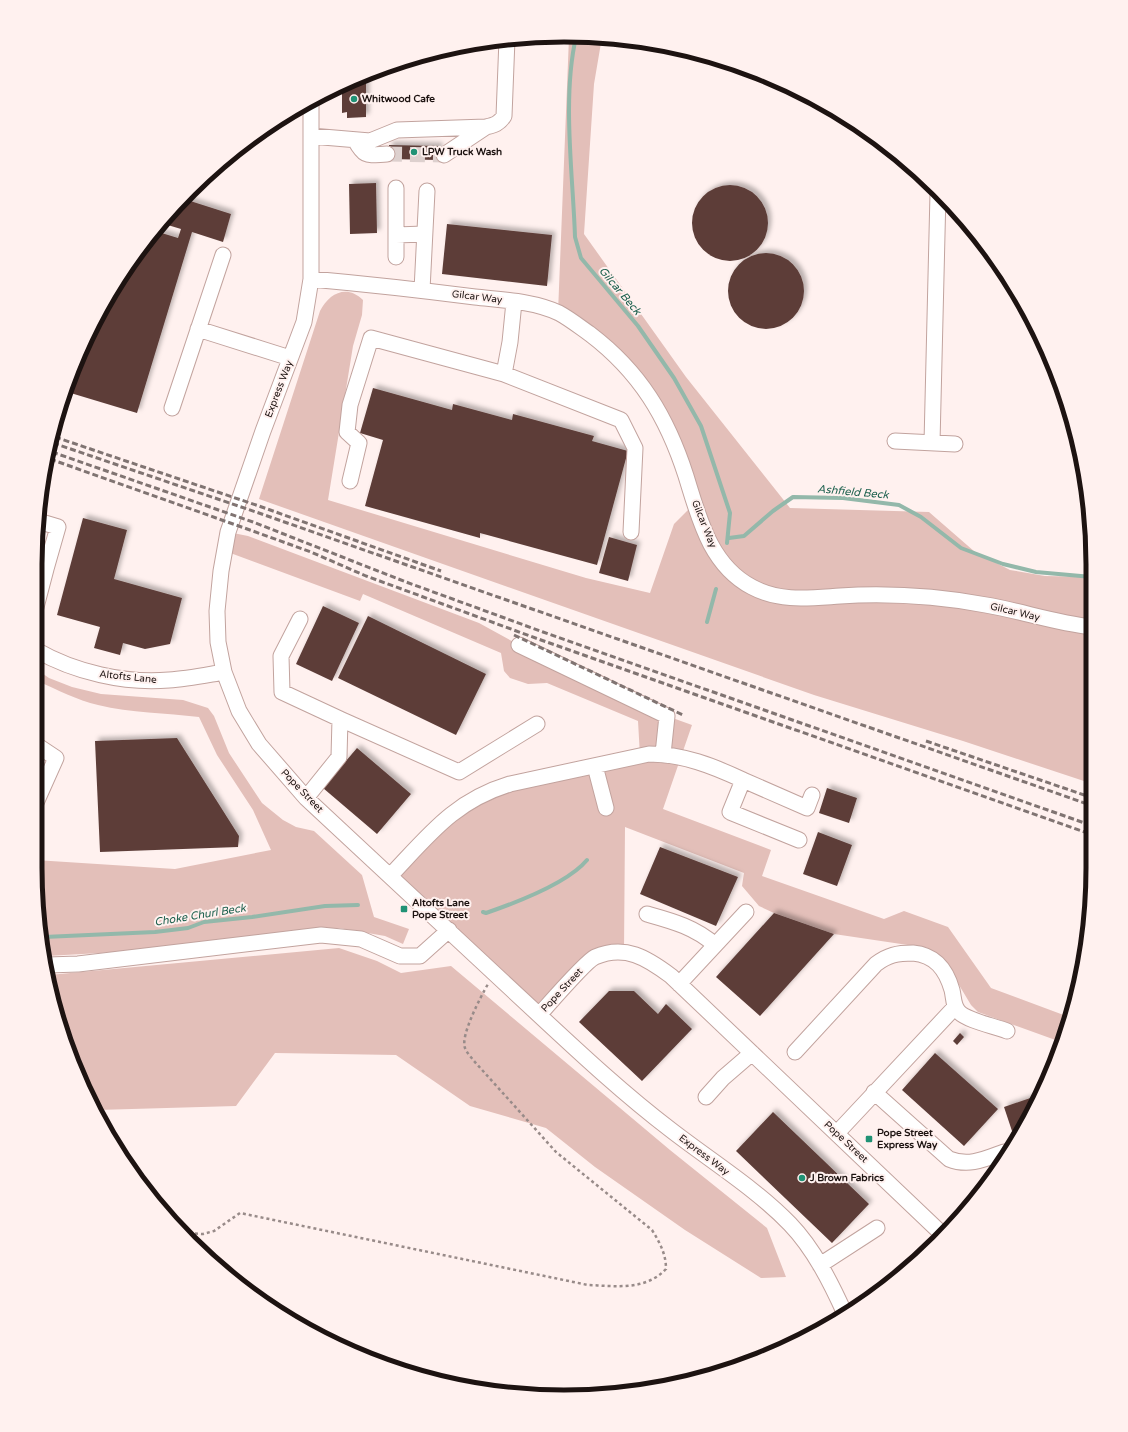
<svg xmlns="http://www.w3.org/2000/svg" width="1128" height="1432" font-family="'Varela Round',sans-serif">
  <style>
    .green { fill: #e3bfb9 }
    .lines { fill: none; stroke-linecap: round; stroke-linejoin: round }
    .stream { stroke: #93b8aa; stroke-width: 4 }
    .building { fill: #5d3e39; filter: url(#shadow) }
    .minor-tunnel { stroke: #ddd0ce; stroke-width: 15; stroke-dasharray: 15 8; stroke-linecap: butt }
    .minor-casing { stroke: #c2a39e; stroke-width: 17 }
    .path { stroke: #988b89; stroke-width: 2.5; stroke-dasharray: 3 3; stroke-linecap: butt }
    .minor { stroke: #fff; stroke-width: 15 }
    .rail { stroke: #807472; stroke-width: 3; stroke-dasharray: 6 3; stroke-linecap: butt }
    .poi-dot { fill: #209275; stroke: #fff1ef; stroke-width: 1.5 }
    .labels { text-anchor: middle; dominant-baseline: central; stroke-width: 4; stroke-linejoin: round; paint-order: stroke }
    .poi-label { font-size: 10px; font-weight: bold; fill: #1d1311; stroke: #fff1ef; text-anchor: start }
    .street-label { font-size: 10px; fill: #1d1311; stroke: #fff1ef }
    .water-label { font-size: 11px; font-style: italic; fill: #195e4b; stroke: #fff1ef }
    .rim { fill: none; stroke: #1d1311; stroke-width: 5 }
  </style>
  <defs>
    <filter id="shadow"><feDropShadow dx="3.5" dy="-3.5" stdDeviation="2" flood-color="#0004"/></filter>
  </defs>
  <rect width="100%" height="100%" fill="#fff1ef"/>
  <path class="green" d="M569 37H602L594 84 584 234 686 377 790 508 929 512 975 552 1010 570 1045 576 1092 577 1093 784 963 741 814 695 259 499 320 311C329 293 347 284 363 300L362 315 353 346 328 500 586 578 650 593 674 524 695 503 650 396 558 313Z
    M228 532 248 536 479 623 519 645 667 716 692 725 663 809 771 850 762 876 884 919 904 911 948 927 991 988 1069 1017 1061 1042 978 1012 971 1005 944 960 928 948 834 934 774 913 759 906 742 886 744 873 625 827 624 951 593 957 539 1015 390 876 477 797 640 756 638 721 547 683 528 684 510 678 504 671 501 653 363 594 360 601 225 551Z
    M36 669 49 678 72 687 101 694 183 700 208 708 214 716 229 753 262 803 283 820 296 827 314 831 362 875 374 917 409 929 403 944 385 936 339 928 153 950 47 956 35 860 175 869 271 850 253 810 217 755 199 717C166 713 131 713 98 705 77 700 57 690 38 681L36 679Z
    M339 948 377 961 401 973 451 966 670 1150 767 1228 786 1277 761 1278 685 1230 595 1167 546 1128 470 1106 396 1055 275 1053 236 1106 97 1110 53 1005 49 975Z"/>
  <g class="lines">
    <path class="stream" d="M576 37C562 98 573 175 575 237L581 258 638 326 674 378 701 426 730 513 727 543
      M729 538 744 536 773 511 793 497 843 498 899 505 921 517 961 548 1003 564 1036 572 1092 577
      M707 622 716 589
      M483 912 486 913C515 903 568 883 587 860
      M44 937 155 932 188 928 204 922 252 917 325 906 358 905"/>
  </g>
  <path class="building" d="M366 76V117L347 118V112L342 113V87Z
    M389 145 439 146 438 160 389 159Z
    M376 183 377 233 350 234 349 184Z
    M692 223a38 38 0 1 1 76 0a38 38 0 1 1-76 0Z
    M184 199 231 214 223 242 192 232 137 413 64 391 106 299 155 231 178 238 181 229 161 223Z
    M447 224 552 235 547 286 442 274Z
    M728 291a38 38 0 1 1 76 0a38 38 0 1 1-76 0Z
    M373 388 452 410 453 404 512 420 513 414 594 436 592 441 628 451 597 565 480 533V538L365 506 383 440 360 433Z
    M83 518 127 530 114 579 182 598 170 644 145 649 123 643 120 655 94 648 100 627 57 615Z
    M609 537 637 545 628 581 599 573Z
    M323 606 359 623 332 681 296 664Z
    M368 616 486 674 456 735 338 678Z
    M177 738 239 836 238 847 100 852 95 741Z
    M357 748 411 794 377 834 323 788Z
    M827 788 857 798 849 823 819 813Z
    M818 832 852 845 837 886 803 874Z
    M660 847 738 877 716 926 640 894Z
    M774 913 834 934 760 1016 716 977Z
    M609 991H634L658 1014 666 1004 692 1029 642 1081 579 1022Z
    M960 1033 964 1037 957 1045 953 1041Z
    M935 1053 998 1109 964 1146 902 1090Z
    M1039 1095 1022 1124 1014 1137 1004 1107Z
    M773 1112 869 1204 832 1243 736 1151Z"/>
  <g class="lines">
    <path class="minor-tunnel" d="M387 154 444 155"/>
    <defs>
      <path id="minor" d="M311 100V279L304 322 263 431 228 532 221 571 217 611 218 642 224 672 239 711 259 744 306 798 539 1015C548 1005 586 961 595 957 625 944 647 958 671 976L942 1234
        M311 136 370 141 397 130 486 127C494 125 499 124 504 116L507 39
        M355 140C365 158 367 155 387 154
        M444 155 486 127
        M396 188V235L424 234
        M396 257V235
        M311 279C366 284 420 290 475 297 502 300 534 301 559 313 570 319 580 327 590 334 640 372 667 417 686 476 699 518 710 565 752 587 780 602 809 598 840 596 888 593 937 596 986 605 1021 611 1056 623 1092 627
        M422 290 427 191
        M514 302 510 342 504 374 621 420 635 448 631 532
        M198 329 290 358
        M172 408 223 255
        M895 441 955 444
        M932 443 938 193
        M350 481 359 443 347 432 350 405 371 338 504 374
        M36 567 46 569 58 527 38 521
        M36 607 46 569
        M300 619 281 656 282 692 340 719 339 757 306 798
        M519 645 667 716 663 754
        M36 650C74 672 125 684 169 680 187 679 206 675 224 672
        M340 719 459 772 537 724
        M595 766 606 808
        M743 780 807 808 812 795
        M35 805 56 758 35 744
        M390 876C429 835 454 801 510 784L649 754C683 754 713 766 743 780L730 812 799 840
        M647 914C672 921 695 927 715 945
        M48 965 78 964 321 935 361 939 400 956H420L449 930
        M679 984 746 912
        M539 1015C582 1055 625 1095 671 1130 711 1161 755 1188 790 1224 814 1249 831 1283 845 1314
        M795 1052 876 964C888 955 897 953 913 953 935 955 946 969 952 990 954 998 953 1006 959 1012 968 1021 995 1026 1007 1031
        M874 1092 949 1159C969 1167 985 1159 1004 1152
        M706 1097 723 1078 752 1053
        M837 1133 955 1007
        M820 1265 877 1228"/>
    </defs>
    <use href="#minor" class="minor-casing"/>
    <path class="path" d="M183 1233 203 1234 214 1231 240 1213 588 1285C616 1286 645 1291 666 1269 666 1254 660 1243 652 1230L556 1152 474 1061C471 1057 467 1053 465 1048 460 1036 481 996 488 984"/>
    <use href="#minor" class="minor"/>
    <path class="rail" d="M55 437 259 506 441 571
      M53 443 256 512 1093 806
      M52 452 253 522 406 582 543 632 1093 826
      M50 459 250 530 311 552 366 576 541 640 1093 835
      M514 635 683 715
      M926 741 1093 798"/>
  </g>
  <g class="poi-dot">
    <circle cx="354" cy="99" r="4"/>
    <circle cx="414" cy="152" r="4"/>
    <rect x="400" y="905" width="8" height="8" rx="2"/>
    <rect x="865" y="1135" width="8" height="8" rx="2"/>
    <circle cx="802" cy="1178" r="4"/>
  </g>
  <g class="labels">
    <g class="poi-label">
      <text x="362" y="99">Whitwood Cafe</text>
      <text x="422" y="152">LPW Truck Wash</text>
      <text x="412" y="903">Altofts Lane<tspan x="412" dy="12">Pope Street</tspan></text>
      <text x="877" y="1133">Pope Street<tspan x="877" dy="12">Express Way</tspan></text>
      <text x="810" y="1178">J Brown Fabrics</text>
    </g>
    <g class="street-label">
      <text transform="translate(477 297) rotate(7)">Gilcar Way</text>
      <text transform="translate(279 389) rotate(-69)">Express Way</text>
      <text transform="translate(704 524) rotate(68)">Gilcar Way</text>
      <text transform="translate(1015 612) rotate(13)">Gilcar Way</text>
      <text transform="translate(128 677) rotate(6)">Altofts Lane</text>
      <text transform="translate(302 791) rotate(46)">Pope Street</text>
      <text transform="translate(562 990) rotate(-47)">Pope Street</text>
      <text transform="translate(846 1142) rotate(43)">Pope Street</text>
      <text transform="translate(704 1155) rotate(37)">Express Way</text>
    </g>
    <g class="water-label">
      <text transform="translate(620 291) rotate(50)">Gilcar Beck</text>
      <text transform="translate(853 492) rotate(5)">Ashfield Beck</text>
      <text transform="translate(200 915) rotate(-9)">Choke Churl Beck</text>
    </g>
  </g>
  <path d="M0 0H1128V1432H0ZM564 42H564A522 522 0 0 1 1086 564V868A522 522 0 0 1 564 1390H564A522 522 0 0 1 42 868V564A522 522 0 0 1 564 42Z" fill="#fff1ef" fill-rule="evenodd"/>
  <path class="rim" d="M564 42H564A522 522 0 0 1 1086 564V868A522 522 0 0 1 564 1390H564A522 522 0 0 1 42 868V564A522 522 0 0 1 564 42Z"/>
</svg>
